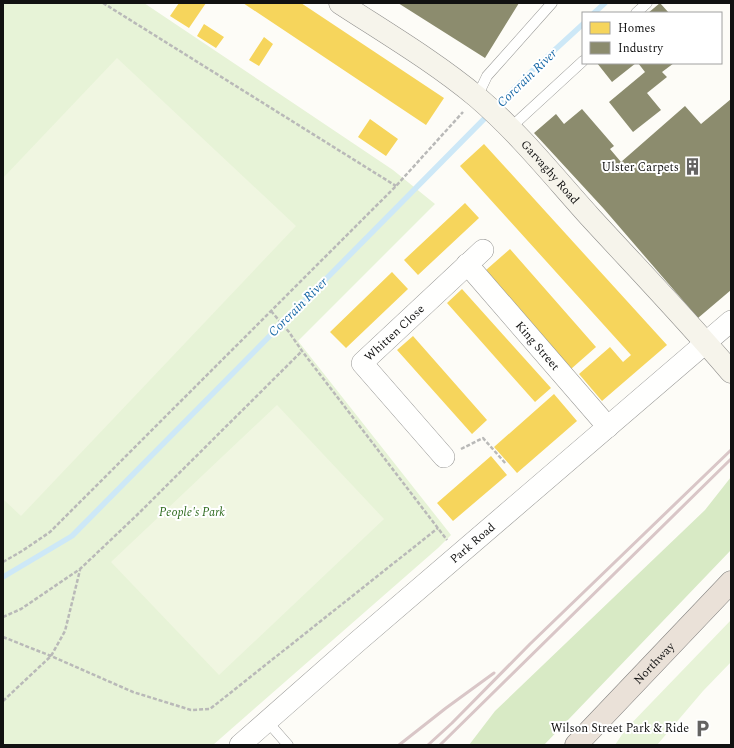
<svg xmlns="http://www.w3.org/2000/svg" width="734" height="748" font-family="Spectral,serif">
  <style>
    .green { fill: #e7f3d7 }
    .forest { fill: #d8eac5 }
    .pitch { fill: #f0f6e1 }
    .homes { fill: #f6d55c }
    .industry { fill: #8c8c6e }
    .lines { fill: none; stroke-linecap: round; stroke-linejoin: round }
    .stream { stroke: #cde8f7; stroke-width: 5.5 }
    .lane-casing { stroke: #979795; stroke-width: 11 }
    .street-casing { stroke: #979795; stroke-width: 22 }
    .secondary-casing { stroke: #8e8d8b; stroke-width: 23 }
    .highway-casing { stroke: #858482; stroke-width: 23 }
    .path { stroke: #b9b9b8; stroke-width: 2.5; stroke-dasharray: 4 2; stroke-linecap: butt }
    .lane { stroke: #fffffe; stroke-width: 10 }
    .street { stroke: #fffffe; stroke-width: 21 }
    .secondary { stroke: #f6f4eb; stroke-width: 22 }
    .highway { stroke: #eae1d8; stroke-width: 22 }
    .rail { stroke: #d9c6c7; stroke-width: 3 }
    .labels { text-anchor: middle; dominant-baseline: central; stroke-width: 4; stroke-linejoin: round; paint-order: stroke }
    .poi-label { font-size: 12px; fill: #111; stroke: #fff; text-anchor: end }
    .street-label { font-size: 12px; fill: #111; stroke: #fff }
    .park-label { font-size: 12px; font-style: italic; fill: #2f6b1f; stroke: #fff }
    .water-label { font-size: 13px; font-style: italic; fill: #1768a6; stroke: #fff }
  </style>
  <rect width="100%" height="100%" fill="#fdfcf7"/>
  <path class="green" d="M3 3H144L393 170 435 204 298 341 451 535 438 548 213 745H3Z
    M731 620V662L703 691 657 745H615L625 730Z"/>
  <path class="forest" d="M731 477V550L544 745H469L495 711 705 510Z"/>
  <path class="pitch" d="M117 58 296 226 21 516 3 499V178Z
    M277 405 384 519 219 675 111 562Z"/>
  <path class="homes" d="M179 3H206L189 28 170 16Z
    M243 3H301L444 98 426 125Z
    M204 24 224 37 216 48 197 36Z
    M264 37 273 44 259 66 249 60Z
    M370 119 398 139 386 156 358 137Z
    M484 144 667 345 602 401 579 374 610 347 623 362 631 355 460 166Z
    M465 203 479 218 418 275 404 260Z
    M510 249 596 347 571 369 486 270Z
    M392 272 408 289 346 348 330 332Z
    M462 289 551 388 535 402 447 303Z
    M413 336 487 420 472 434 397 350Z
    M554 394 577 421 517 473 494 447Z
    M491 456 507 475 453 521 437 503Z"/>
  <path class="industry" d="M398 3H519L485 58Z
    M660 3 669 13H648Z
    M597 63H636L612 82Z
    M638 63H674L662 72 667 77 647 93 661 110 633 132 609 102 645 72Z
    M731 99V290L698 318 604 209 534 133 556 114 564 124 582 109 614 146 610 149 621 162 685 106 701 124Z"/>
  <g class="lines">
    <path class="stream" d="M594 13 605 3
      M495 108 535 68 583 24
      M3 577 72 536 489 114"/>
    <defs>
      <path id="lane" d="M636 13 647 3
        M477 97 487 76 552 3
        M509 129 583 61
        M267 721 288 745"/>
      <g id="street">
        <path id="s1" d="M467 264 608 427"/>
        <path id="s2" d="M444 457 362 363 483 250"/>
        <path id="s3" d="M240 745 357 642 731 321"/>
      </g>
      <g id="secondary">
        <path id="s4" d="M340 3C386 33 435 62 477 97 519 133 554 177 591 218 638 269 686 319 731 372"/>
      </g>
      <g id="highway">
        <path id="s5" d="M576 745 731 582"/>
      </g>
    </defs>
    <use href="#lane" class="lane-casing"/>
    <use href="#street" class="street-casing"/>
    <use href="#secondary" class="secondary-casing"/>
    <use href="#highway" class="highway-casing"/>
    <path class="path" d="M103 3 396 186
      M271 311 289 332 302 351 447 540
      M461 449 483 438 506 464
      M3 562 22 551 50 532 396 186 463 112
      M3 617 21 609 80 569 137 515 302 351
      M3 637 51 656 133 692 191 710 210 709 438 528
      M3 701 51 656 65 631 80 570"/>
    <use href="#lane" class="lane"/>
    <use href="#street" class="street"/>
    <use href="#secondary" class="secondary"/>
    <use href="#highway" class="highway"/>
    <path class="rail" d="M399 745 446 708 494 673
      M428 745 452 723 530 644 731 450
      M440 745 731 459"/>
  </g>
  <defs>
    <symbol id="building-bare" viewBox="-9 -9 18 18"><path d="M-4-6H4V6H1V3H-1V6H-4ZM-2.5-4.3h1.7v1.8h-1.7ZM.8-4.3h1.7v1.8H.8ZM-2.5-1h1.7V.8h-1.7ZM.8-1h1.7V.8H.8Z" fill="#646362" stroke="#fff" stroke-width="2.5" paint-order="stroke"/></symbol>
    <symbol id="parking-bare" viewBox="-9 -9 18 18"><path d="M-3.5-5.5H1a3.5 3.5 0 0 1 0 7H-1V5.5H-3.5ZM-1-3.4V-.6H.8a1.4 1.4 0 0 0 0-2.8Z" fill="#646362" stroke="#fff" stroke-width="2.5" paint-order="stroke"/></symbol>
  </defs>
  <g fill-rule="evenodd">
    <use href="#building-bare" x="680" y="154" width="25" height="25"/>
    <use href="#parking-bare" x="690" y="716" width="25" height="25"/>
  </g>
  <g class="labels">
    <g class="poi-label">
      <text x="679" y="167">Ulster Carpets</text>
      <text x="689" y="728">Wilson Street Park &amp; Ride</text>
    </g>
    <g class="street-label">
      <text stroke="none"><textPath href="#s4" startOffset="271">Garvaghy Road</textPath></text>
      <text stroke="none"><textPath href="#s2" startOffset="169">Whitten Close</textPath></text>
      <text stroke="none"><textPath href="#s1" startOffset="108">King Street</textPath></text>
      <text stroke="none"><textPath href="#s3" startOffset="308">Park Road</textPath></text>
      <text stroke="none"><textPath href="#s5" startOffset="113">Northway</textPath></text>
    </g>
    <g class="park-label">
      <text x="192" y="512">People's Park</text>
    </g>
    <g class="water-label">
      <text transform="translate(527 78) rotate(-44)">Corcrain River</text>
      <text transform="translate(298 307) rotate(-45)">Corcrain River</text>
    </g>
  </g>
  <rect width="734" height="748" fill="none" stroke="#111111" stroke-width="8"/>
  <rect x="582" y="12" width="140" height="52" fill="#ffffff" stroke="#a0a0a0"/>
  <rect x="590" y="22" width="20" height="12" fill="#f6d55c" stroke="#a0a0a0"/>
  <text x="618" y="32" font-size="12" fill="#111111">Homes</text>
  <rect x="590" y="42" width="20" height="12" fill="#8c8c6e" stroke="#a0a0a0"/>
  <text x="618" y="52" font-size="12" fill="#111111">Industry</text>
</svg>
